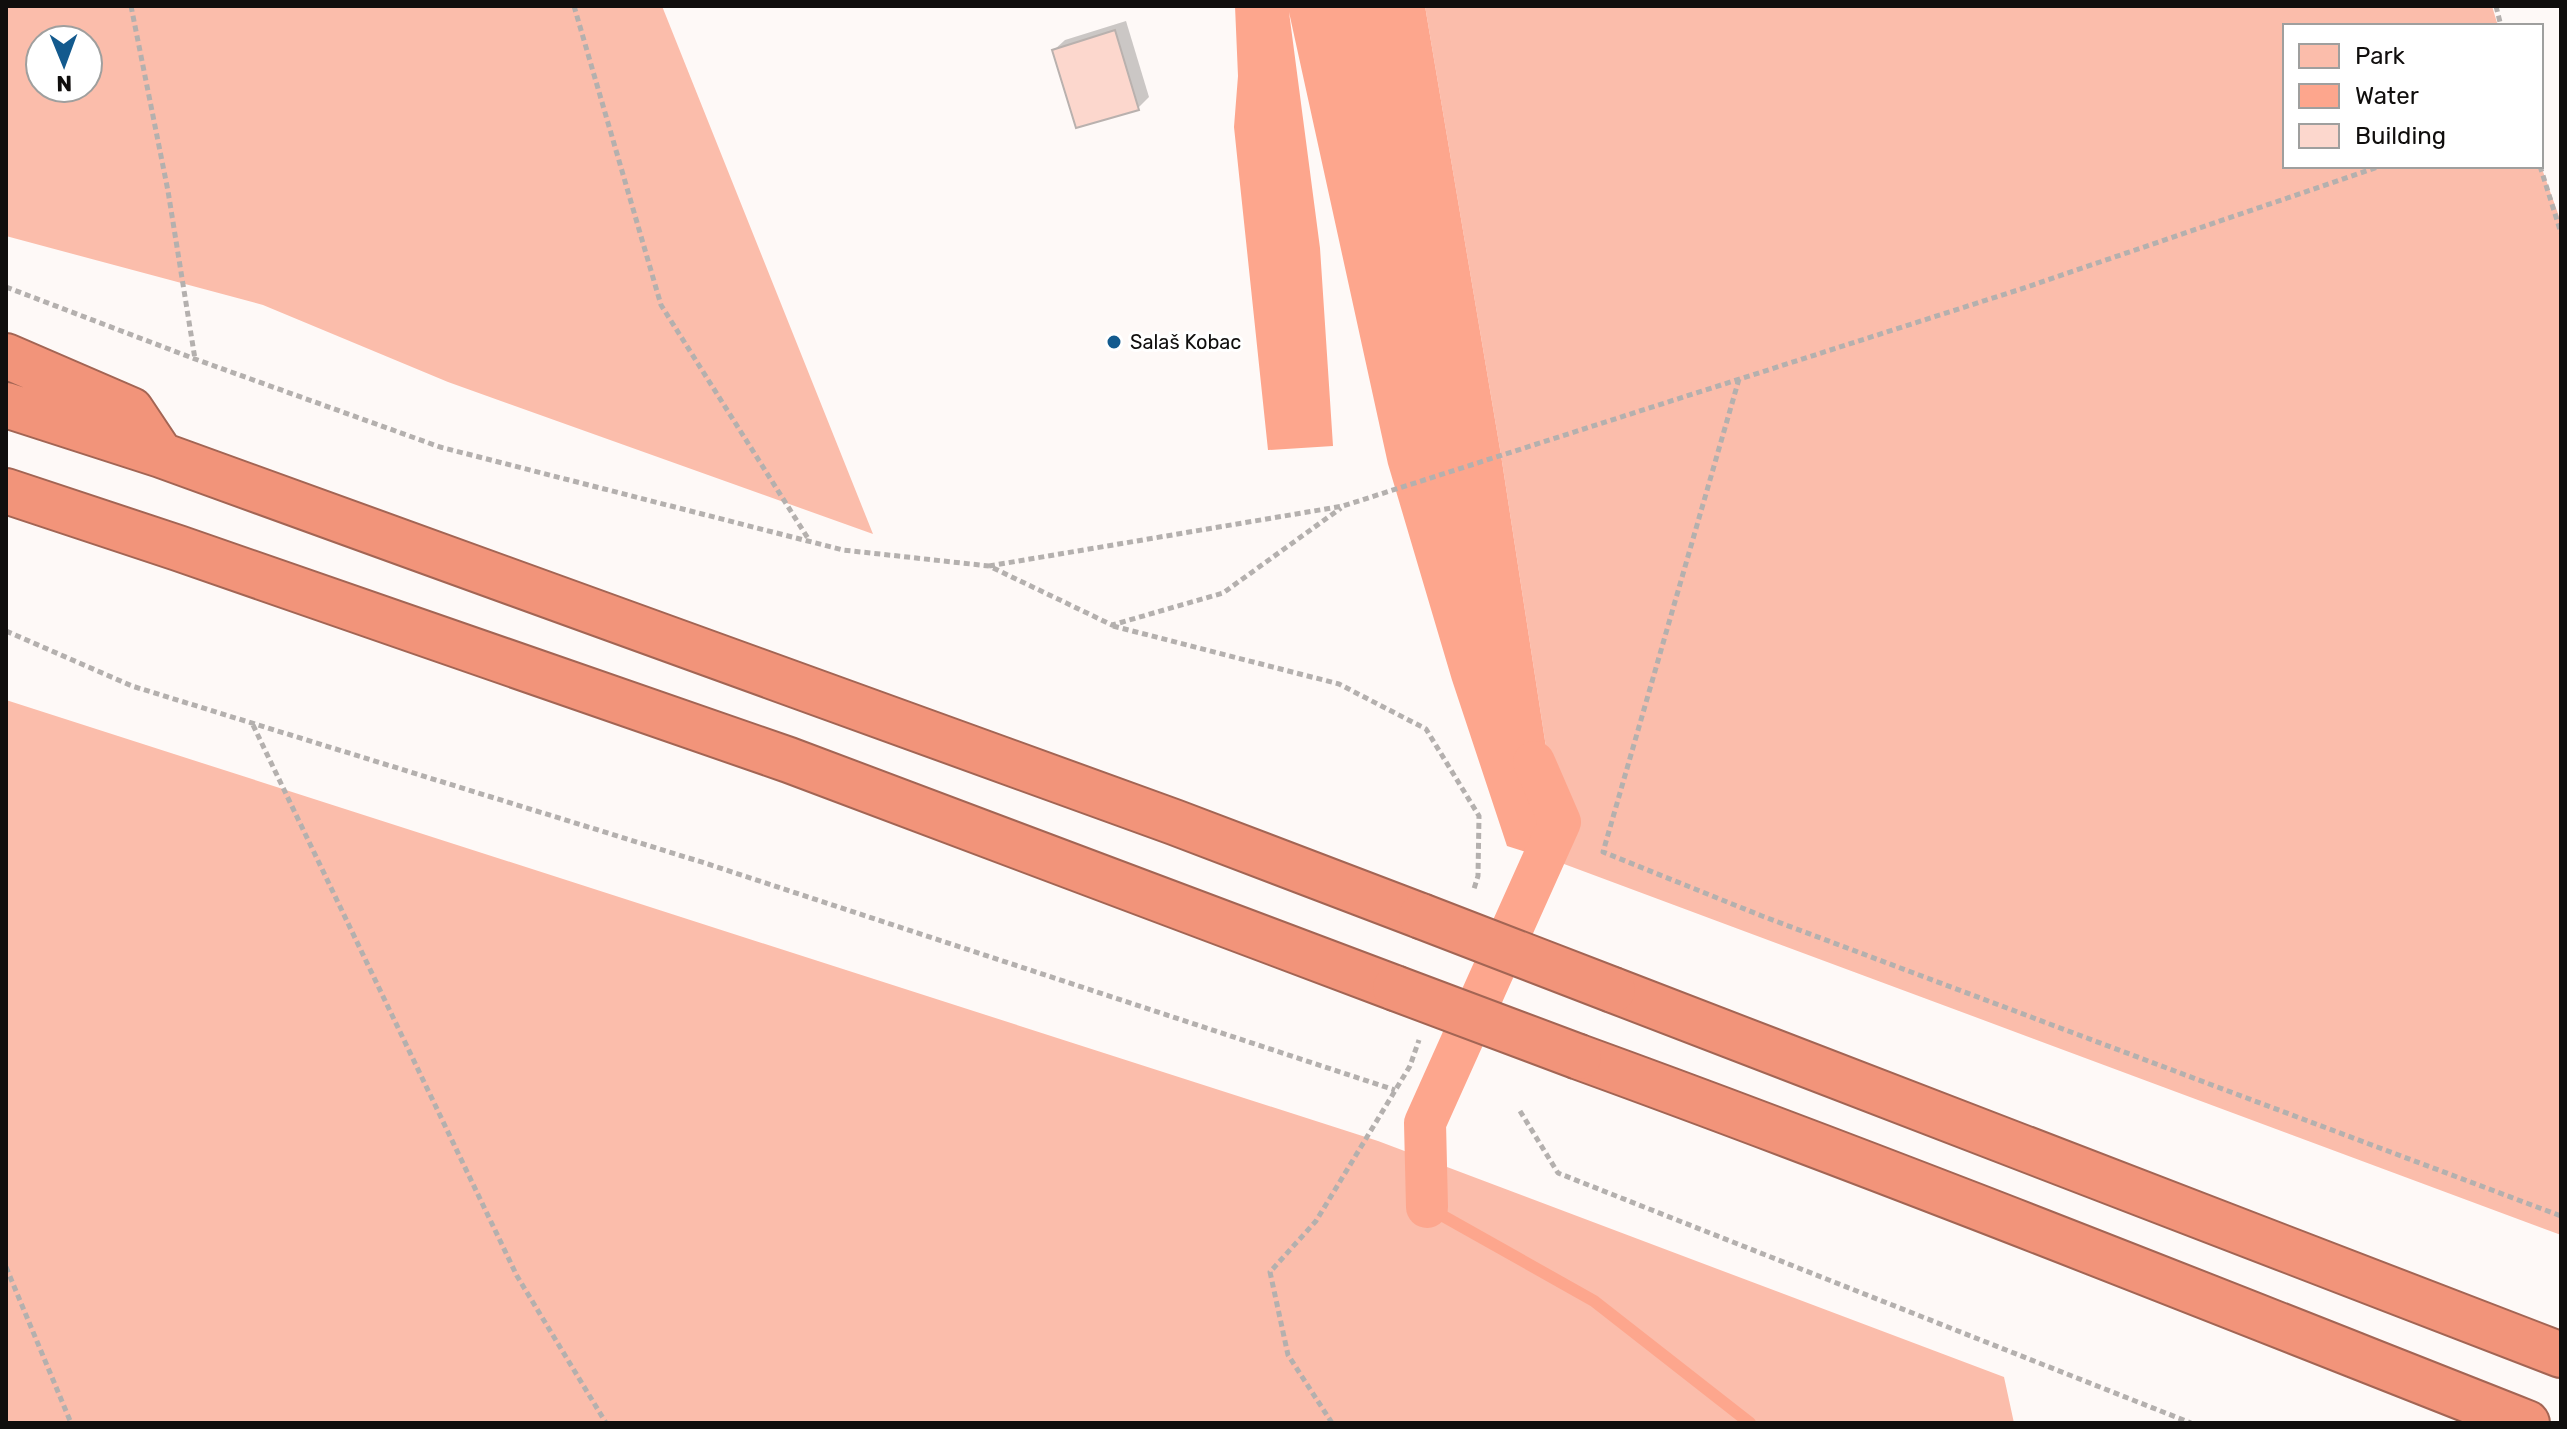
<svg xmlns="http://www.w3.org/2000/svg" width="2567" height="1429" font-family="Rubik,sans-serif">
  <style>
    .green { fill: #fbbdab; fill-rule: evenodd }
    .water { fill: #fda68d }
    .shadow { fill: #0003 }
    .lines { fill: none; stroke-linecap: round; stroke-linejoin: round }
    .stream { stroke: #fda68d; stroke-width: 12 }
    .canal { stroke: #fda68d; stroke-width: 42 }
    .building { fill: #fcd7cd; stroke: #b9b1ae; stroke-width: 2 }
    .highway-casing { stroke: #a36554; stroke-width: 48 }
    .path { stroke: #b4b0ae; stroke-width: 5; stroke-dasharray: 6 4; stroke-linecap: butt }
    .highway { stroke: #f2947a; stroke-width: 44 }
    .highway-bridge-casing { stroke: #a36554; stroke-width: 48; stroke-linecap: butt }
    .highway-bridge { stroke: #f2947a; stroke-width: 44 }
    .poi-dot { fill: #135a8e; stroke: #fff; stroke-width: 3 }
    .labels { text-anchor: middle; dominant-baseline: central; stroke-width: 6; stroke-linejoin: round; paint-order: stroke }
    .poi-label { font-size: 20px; fill: #100e0d; stroke: #fff; text-anchor: start }
  </style>
  <rect width="100%" height="100%" fill="#fef9f7"/>
  <path class="green" d="M6 6H662L873 534 448 382 263 305 6 236ZM40 40H88V88H40Z
    M1425 6H2492L2498 26H2285V166H2541L2561 222V1235L1564 864 1501 455Z
    M6 700 1378 1141 2004 1377 2014 1423H6Z"/>
  <path class="water" d="M1235 6H1425L1501 455 1564 864 1507 846 1452 680 1388 464 1289 12 1320 248 1333 446 1268 450 1234 127 1238 76Z"/>
  <path class="shadow" d="M1126 21 1149 97 1138 108 1054 50 1065 40Z"/>
  <g class="lines">
    <path class="stream" d="M1427 1207 1594 1301 1750 1423"/>
    <path class="canal" d="M1427 1207 1425 1123 1560 822 1534 762"/>
  </g>
  <path class="building" d="M1115 30 1139 110 1076 128 1052 50Z"/>
  <g class="lines">
    <defs>
      <path id="highway" d="M6 356 131 410 161 455
        M6 405 161 455 1174 822 1421 916
        M6 491 178 548 789 760 1395 988
        M1613 990 2561 1355
        M1579 1057C1898 1173 2212 1299 2527 1423"/>
    </defs>
    <use href="#highway" class="highway-casing"/>
    <path class="path" d="M131 6 168 191 195 359
      M574 6 661 305 809 540
      M2496 6 2501 26
      M2540 166 2561 233
      M6 287 195 359 440 447 843 550 989 566 1112 625 1223 593 1341 508
      M1739 379 1603 852 1762 916 2561 1216
      M989 566 1343 506 2021 289 2381 166
      M1113 626 1339 684 1426 729 1479 816 1478 876 1473 892
      M6 631 132 686 708 864 1395 1090
      M253 725 517 1276 606 1423
      M1520 1111 1558 1173 2191 1423
      M6 1267 71 1423
      M1332 1423 1288 1355 1270 1272 1316 1221 1410 1066 1419 1040"/>
    <use href="#highway" class="highway"/>
    <defs>
      <path id="highway-bridge" d="M1421 916 1613 990
        M1395 988 1579 1057"/>
    </defs>
    <use href="#highway-bridge" class="highway-bridge-casing"/>
    <use href="#highway-bridge" class="highway-bridge"/>
  </g>
  <circle class="poi-dot" cx="1114" cy="342" r="8"/>
  <g class="labels">
    <g class="poi-label">
      <text x="1130" y="342">Salaš Kobac</text>
    </g>
  </g>
  <rect width="2567" height="1429" fill="none" stroke="#100e0d" stroke-width="16"/>
  <rect x="2283" y="24" width="260" height="144" fill="#ffffff" stroke="#9f9f9e" stroke-width="2"/>
  <rect x="2299" y="44" width="40" height="24" fill="#fbbdab" stroke="#9f9f9e" stroke-width="2"/>
  <text x="2355" y="64" font-size="24" fill="#100e0d">Park</text>
  <rect x="2299" y="84" width="40" height="24" fill="#fda68d" stroke="#9f9f9e" stroke-width="2"/>
  <text x="2355" y="104" font-size="24" fill="#100e0d">Water</text>
  <rect x="2299" y="124" width="40" height="24" fill="#fcd7cd" stroke="#9f9f9e" stroke-width="2"/>
  <text x="2355" y="144" font-size="24" fill="#100e0d">Building</text>
  <g transform="translate(64 64) rotate(179)"><circle r="38" fill="#ffffff" stroke="#9f9f9e" stroke-width="2"/>
  <path d="M0-6L14 30L0 20L-14 30Z" fill="#135a8e"/>
  <text y="-12" font-size="22" font-weight="bold" text-anchor="middle" fill="#100e0d">N</text>
  </g>
</svg>
